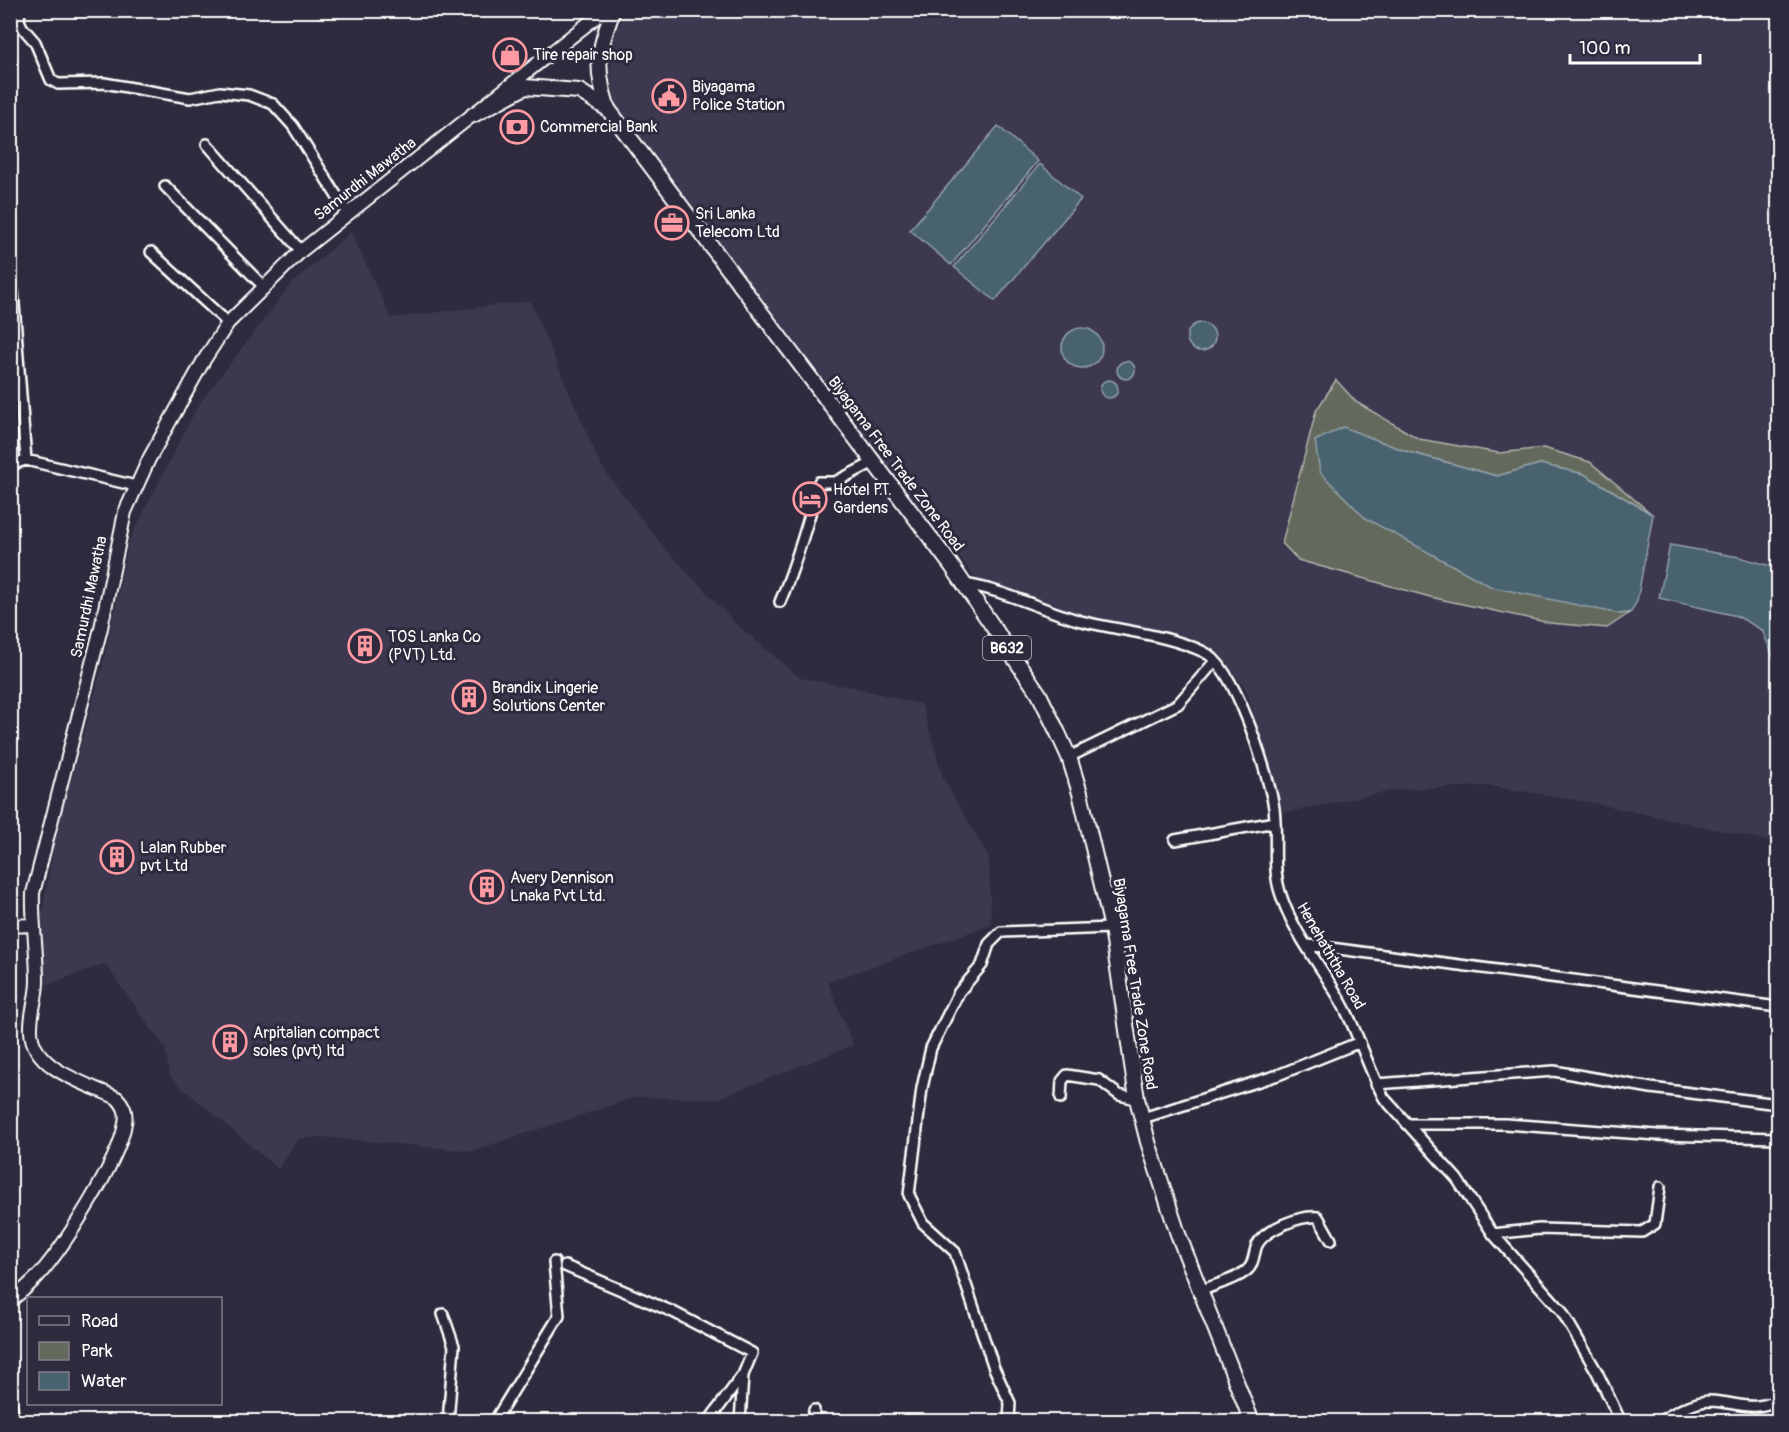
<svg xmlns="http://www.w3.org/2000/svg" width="1789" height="1432" font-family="Pangolin,sans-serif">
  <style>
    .built { fill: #3d3950 }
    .green { fill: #646a5d; stroke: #b2b4ae; stroke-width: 1.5 }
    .water { fill: #496270; stroke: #92a1a9; stroke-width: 1.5 }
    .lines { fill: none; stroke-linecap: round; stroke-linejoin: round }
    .street-casing { stroke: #fff; stroke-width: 14 }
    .secondary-casing { stroke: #fff; stroke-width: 16 }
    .primary-casing { stroke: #fff; stroke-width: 18 }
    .street { stroke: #2f2a3d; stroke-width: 9 }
    .secondary { stroke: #2f2a3d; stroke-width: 12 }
    .primary { stroke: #2f2a3d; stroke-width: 14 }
    .labels { text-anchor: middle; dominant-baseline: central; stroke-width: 6; stroke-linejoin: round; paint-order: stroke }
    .shield { fill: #2f2a3d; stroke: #c1bfc5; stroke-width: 1.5 }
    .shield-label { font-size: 15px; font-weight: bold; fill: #fff }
    .poi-label { font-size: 16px; fill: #fff; stroke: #2f2a3d; text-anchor: start }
    .street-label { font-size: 16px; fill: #fff; stroke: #2f2a3d }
  </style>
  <rect width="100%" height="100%" fill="#2f2a3d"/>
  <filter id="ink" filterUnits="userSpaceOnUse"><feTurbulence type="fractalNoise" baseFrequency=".0167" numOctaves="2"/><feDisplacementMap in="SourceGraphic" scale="12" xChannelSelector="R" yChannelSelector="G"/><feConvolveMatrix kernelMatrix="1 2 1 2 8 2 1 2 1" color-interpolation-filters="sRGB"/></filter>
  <g filter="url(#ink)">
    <path class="built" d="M626 10 1778 11V843L1593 803 1491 786 1400 789 1284 813 1247 691 1220 655 1207 645 1142 626 1069 612 976 578 878 454 615 105 610 73 612 42Z
      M351 232 391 318 530 301 601 466 661 544 736 624 800 678 857 688 922 705 943 778 989 858 991 925 828 982 853 1045 717 1099 636 1097 472 1151 322 1137 298 1139 278 1169 170 1077 165 1048 105 964 45 985 42 914 55 839 104 660 129 541 197 407 291 284Z"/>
    <path class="green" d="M1336 380 1356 402 1419 439 1499 453 1544 448 1590 462 1653 515 1584 474 1540 464 1497 476 1405 451 1343 428 1620 614 1631 612 1607 628 1550 623 1430 597 1298 560 1282 543 1316 411Z"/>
    <path class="water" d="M998 126 1038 161 951 265 910 230Z
      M1040 164 1081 199 995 301 954 267Z
      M1187 337a14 14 0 1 1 28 0a14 14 0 1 1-28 0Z
      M1062 348a20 20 0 1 1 40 0a20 20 0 1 1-40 0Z
      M1117 370a9 9 0 1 1 18 0a9 9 0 1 1-18 0Z
      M1100 389a9 9 0 1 1 18 0a9 9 0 1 1-18 0Z
      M1343 427 1405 451 1497 476 1540 464 1584 474 1653 515 1637 601 1631 612 1620 614 1492 587 1365 518 1320 472 1315 441Z
      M1670 545 1739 557 1778 568V668L1762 630 1737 616 1659 598Z"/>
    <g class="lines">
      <defs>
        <path id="street" d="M20 10 19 20 22 27 35 42 51 80 58 84 104 83 190 98 220 92 249 95 273 104 293 126 348 214
          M207 144 301 251
          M165 186 265 288
          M151 252 228 323
          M13 291 26 460
          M10 465 26 460 136 486
          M964 584C1005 590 1041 610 1081 621 1121 631 1166 634 1204 652 1235 666 1266 769 1273 802 1279 831 1271 863 1280 892 1293 935 1326 971 1346 1011 1360 1039 1369 1070 1384 1098L1457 1179 1493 1234 1561 1310 1597 1372 1621 1422
          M780 602C796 563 808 523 819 482H835L874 462
          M1069 757 1178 704 1215 661
          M1175 840 1275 822
          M1308 945 1778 1007
          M1376 1084 1554 1071 1651 1088 1778 1104
          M1061 1098 1062 1081 1067 1075 1099 1080 1119 1095 1137 1099
          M1143 1118 1278 1075 1360 1042
          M1407 1124H1505L1657 1135 1778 1138
          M1493 1234 1539 1229 1642 1232 1655 1224 1660 1187
          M565 1266 673 1312 752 1353 743 1375 740 1422
          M1200 1291C1213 1285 1241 1279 1250 1267 1254 1261 1254 1252 1257 1245 1265 1229 1301 1215 1318 1217L1331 1240
          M443 1314 454 1346 448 1422
          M494 1422 559 1316 554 1262
          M708 1422 742 1376
          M813 1422 814 1410
          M1009 1422 1010 1403 994 1368 955 1252 923 1223 909 1195 922 1088 931 1048 959 992 982 965 989 944 1001 932 1112 928
          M1658 1422C1673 1414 1693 1401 1710 1401 1737 1402 1751 1413 1778 1400"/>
        <path id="secondary" d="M10 926 32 925
          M10 1301C19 1294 27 1287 35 1279 61 1252 120 1160 125 1123 127 1113 125 1106 117 1098 89 1084 32 1070 31 1031 30 1014 37 998 37 981 37 951 32 923 33 893L101 628 125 512 149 459 204 360 228 323 301 251 605 10
          M10 1404 14 1422"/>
        <path id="primary" d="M608 109C594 66 598 53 613 10
          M473 115 525 87 579 91 608 109 951 565 1039 694 1058 733 1069 757 1080 793 1112 928 1137 1099 1148 1142 1178 1234 1252 1422"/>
      </defs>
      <use href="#street" class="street-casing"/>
      <use href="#secondary" class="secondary-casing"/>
      <use href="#primary" class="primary-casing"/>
      <use href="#street" class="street"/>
      <use href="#secondary" class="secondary"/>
      <use href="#primary" class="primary"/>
    </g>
  </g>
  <defs>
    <symbol id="shop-ring" viewBox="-11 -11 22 22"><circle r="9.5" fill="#2f2a3d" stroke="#ff9aa2" stroke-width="1.5"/><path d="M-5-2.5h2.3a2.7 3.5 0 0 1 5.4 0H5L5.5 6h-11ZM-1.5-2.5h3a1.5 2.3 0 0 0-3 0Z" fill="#ff9aa2"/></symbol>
    <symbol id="civic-ring" viewBox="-11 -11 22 22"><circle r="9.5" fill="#2f2a3d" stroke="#ff9aa2" stroke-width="1.5"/><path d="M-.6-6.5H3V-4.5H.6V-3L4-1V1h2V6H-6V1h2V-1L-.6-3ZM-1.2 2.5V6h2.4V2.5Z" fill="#ff9aa2"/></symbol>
    <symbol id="bank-ring" viewBox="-11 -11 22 22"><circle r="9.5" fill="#2f2a3d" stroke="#ff9aa2" stroke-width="1.5"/><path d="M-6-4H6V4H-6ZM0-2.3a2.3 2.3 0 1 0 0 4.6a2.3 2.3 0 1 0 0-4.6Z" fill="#ff9aa2"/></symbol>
    <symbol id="office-ring" viewBox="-11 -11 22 22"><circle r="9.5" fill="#2f2a3d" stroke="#ff9aa2" stroke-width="1.5"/><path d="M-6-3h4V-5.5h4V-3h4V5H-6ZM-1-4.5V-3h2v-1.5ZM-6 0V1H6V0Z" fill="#ff9aa2"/></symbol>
    <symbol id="hotel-ring" viewBox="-11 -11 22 22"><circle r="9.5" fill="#2f2a3d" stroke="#ff9aa2" stroke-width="1.5"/><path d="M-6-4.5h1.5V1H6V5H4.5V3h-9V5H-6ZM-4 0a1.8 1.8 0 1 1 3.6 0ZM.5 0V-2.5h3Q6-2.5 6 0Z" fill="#ff9aa2"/></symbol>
    <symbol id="building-ring" viewBox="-11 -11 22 22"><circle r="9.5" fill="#2f2a3d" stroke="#ff9aa2" stroke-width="1.5"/><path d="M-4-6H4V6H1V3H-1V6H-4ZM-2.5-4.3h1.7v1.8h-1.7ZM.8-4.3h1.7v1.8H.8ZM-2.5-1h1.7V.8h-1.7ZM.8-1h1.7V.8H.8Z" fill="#ff9aa2"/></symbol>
  </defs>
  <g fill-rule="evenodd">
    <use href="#shop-ring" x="491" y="36" width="38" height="38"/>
    <use href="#civic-ring" x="650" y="77" width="38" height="38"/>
    <use href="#bank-ring" x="498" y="108" width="38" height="38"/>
    <use href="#office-ring" x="653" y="204" width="38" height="38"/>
    <use href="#hotel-ring" x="791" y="480" width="38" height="38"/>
    <use href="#building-ring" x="346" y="627" width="38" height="38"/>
    <use href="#building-ring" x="450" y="678" width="38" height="38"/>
    <use href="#building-ring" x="98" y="838" width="38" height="38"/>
    <use href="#building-ring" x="468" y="868" width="38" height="38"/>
    <use href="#building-ring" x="211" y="1023" width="38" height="38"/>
  </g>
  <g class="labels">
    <rect class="shield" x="983" y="636" width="48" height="24" rx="4.5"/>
    <g class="shield-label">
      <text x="1007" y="648">B632</text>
    </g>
    <g class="poi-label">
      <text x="533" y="55">Tire repair shop</text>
      <text x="692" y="87">Biyagama<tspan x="692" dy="18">Police Station</tspan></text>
      <text x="540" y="127">Commercial Bank</text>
      <text x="695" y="214">Sri Lanka<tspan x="695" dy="18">Telecom Ltd</tspan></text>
      <text x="833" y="490">Hotel P.T.<tspan x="833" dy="18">Gardens</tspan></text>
      <text x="388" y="637">TOS Lanka Co<tspan x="388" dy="18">(PVT) Ltd.</tspan></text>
      <text x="492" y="688">Brandix Lingerie<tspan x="492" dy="18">Solutions Center</tspan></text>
      <text x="140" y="848">Lalan Rubber<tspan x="140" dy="18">pvt Ltd</tspan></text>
      <text x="510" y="878">Avery Dennison<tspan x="510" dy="18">Lnaka Pvt Ltd.</tspan></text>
      <text x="253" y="1033">Arpitalian compact<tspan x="253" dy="18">soles (pvt) ltd</tspan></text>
    </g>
    <g class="street-label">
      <text transform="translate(365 179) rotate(-38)">Samurdhi Mawatha</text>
      <text transform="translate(896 464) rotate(53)">Biyagama Free Trade Zone Road</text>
      <text transform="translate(89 597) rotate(-78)">Samurdhi Mawatha</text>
      <text transform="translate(1331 956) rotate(60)">Henehaththa Road</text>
      <text transform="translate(1135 984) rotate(81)">Biyagama Free Trade Zone Road</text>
    </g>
  </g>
  <rect width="1789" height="1432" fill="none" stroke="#2f2a3d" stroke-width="36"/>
  <rect x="18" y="18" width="1753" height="1396" fill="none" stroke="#fff" stroke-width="2" filter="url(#ink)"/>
  <rect x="27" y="1297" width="195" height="108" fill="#2f2a3d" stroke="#827f8b" stroke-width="1.5"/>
  <rect x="39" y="1316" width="30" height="9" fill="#2f2a3d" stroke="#827f8b" stroke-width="1.5"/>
  <text x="81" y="1327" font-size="18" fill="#ffffff">Road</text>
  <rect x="39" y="1342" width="30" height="18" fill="#646a5d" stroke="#827f8b" stroke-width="1.5"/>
  <text x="81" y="1357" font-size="18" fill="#ffffff">Park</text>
  <rect x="39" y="1372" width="30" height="18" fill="#496270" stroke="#827f8b" stroke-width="1.5"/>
  <text x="81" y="1387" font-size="18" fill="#ffffff">Water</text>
  <path d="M1570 54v9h130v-9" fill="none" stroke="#ffffff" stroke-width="3"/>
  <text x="1579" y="54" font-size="18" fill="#ffffff" stroke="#2f2a3d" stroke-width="4.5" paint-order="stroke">100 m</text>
</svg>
